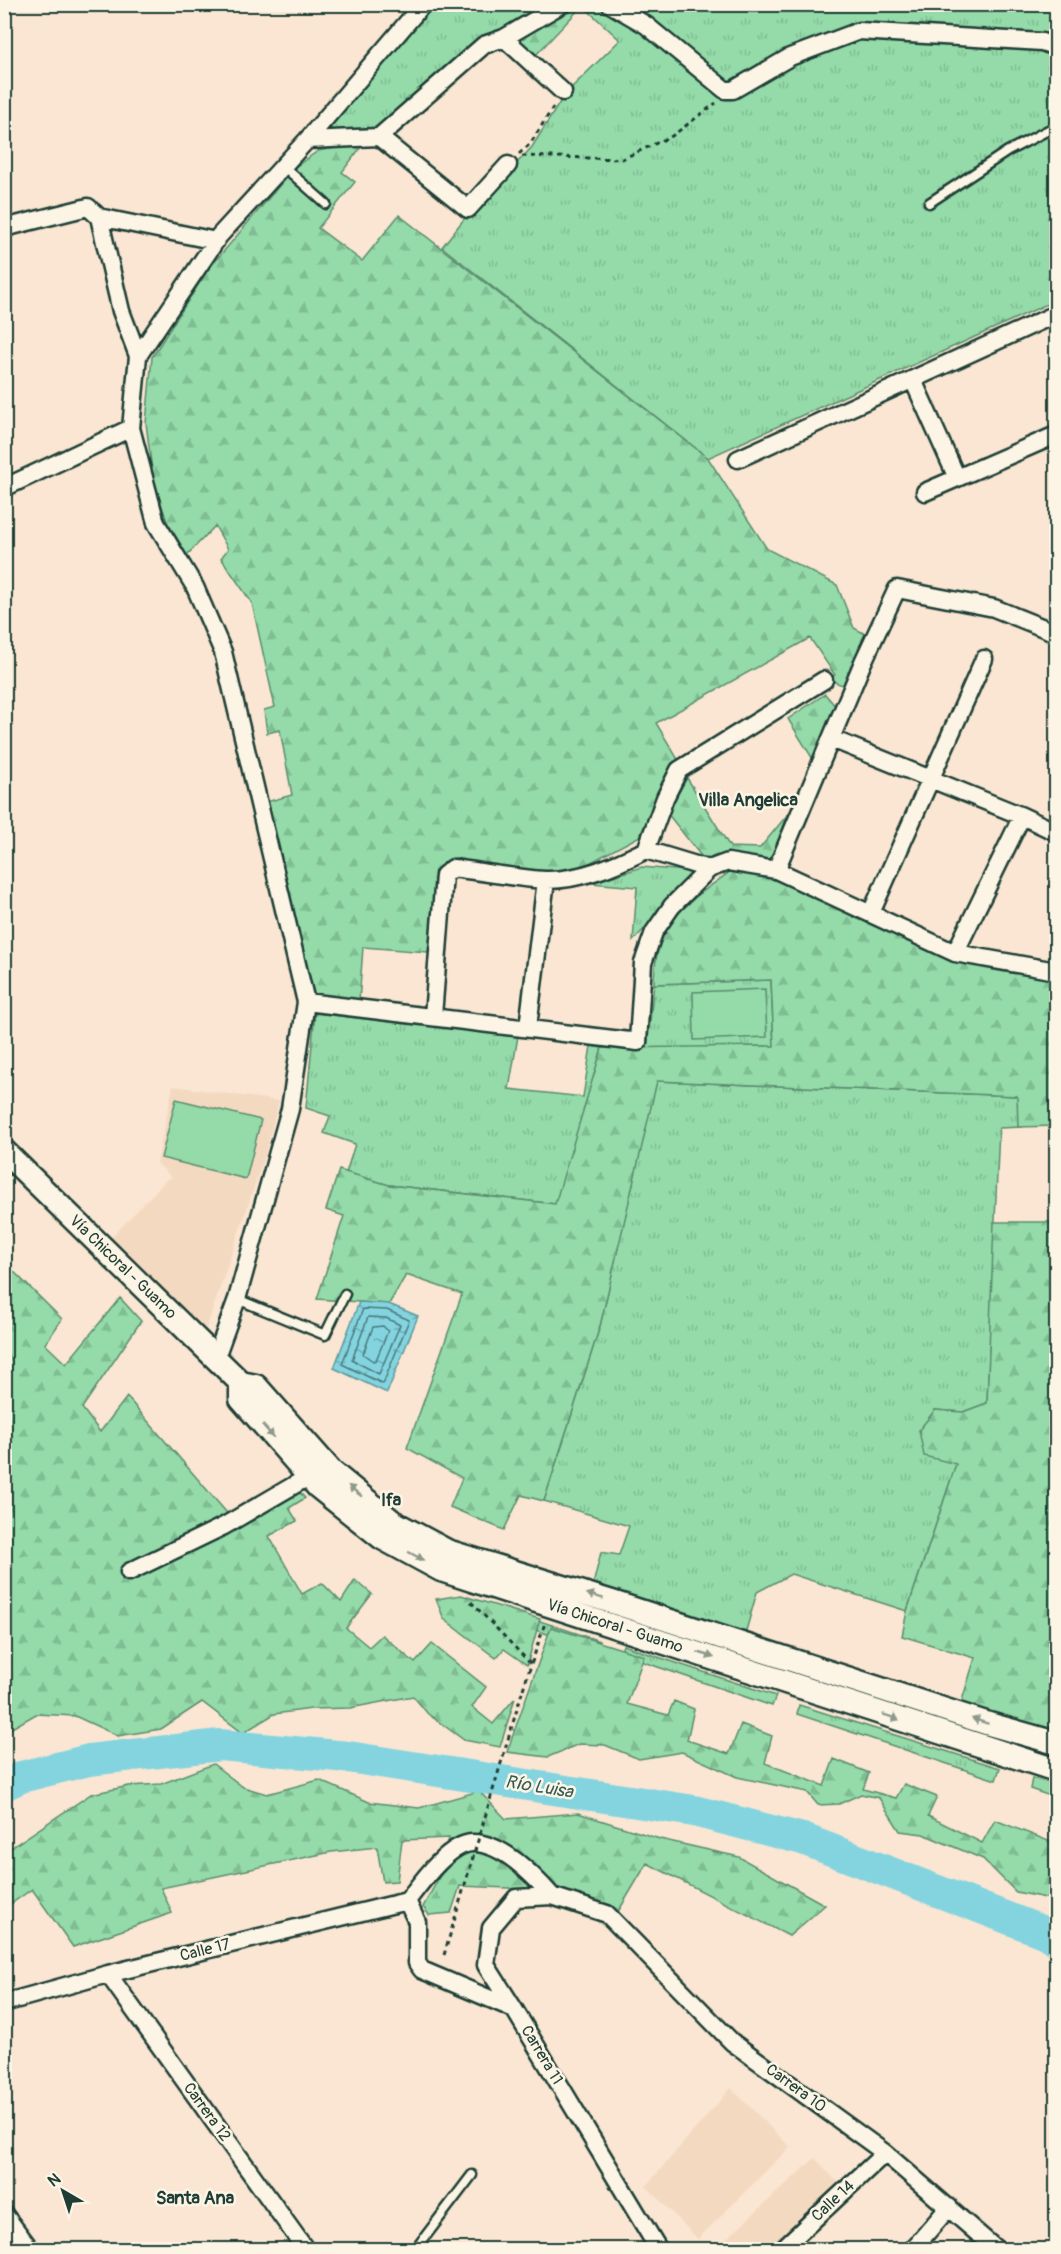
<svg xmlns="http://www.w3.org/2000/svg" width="1061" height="2254" font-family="Pangolin,sans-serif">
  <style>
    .built { fill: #f4d9c1 }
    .grass { fill: url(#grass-tufts); stroke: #5a8c6e; stroke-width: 1.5 }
    .forest { fill: url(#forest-firs); stroke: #5a8c6e; stroke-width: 1.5 }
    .garden { fill: #94dba9; stroke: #5a8c6e; stroke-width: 1.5 }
    .water { fill: url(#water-ripples); stroke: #5c989b; stroke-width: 1.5 }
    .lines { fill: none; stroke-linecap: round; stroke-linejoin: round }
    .shore { stroke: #477979; stroke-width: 1.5 }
    .river { stroke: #84d4e0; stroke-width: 32 }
    .lane-casing { stroke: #1f3d34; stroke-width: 13 }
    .street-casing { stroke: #1f3d34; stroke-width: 21 }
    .secondary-casing { stroke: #1f3d34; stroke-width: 27 }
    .path { stroke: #1f3d34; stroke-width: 3; stroke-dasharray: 4.5 4.5; stroke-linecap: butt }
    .lane { stroke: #fcf5e5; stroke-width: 8 }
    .street { stroke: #fcf5e5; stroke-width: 16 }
    .secondary { stroke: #fcf5e5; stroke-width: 22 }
    .path-bridge { stroke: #1f3d34; stroke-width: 3; stroke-dasharray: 4.5 4.5; stroke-linecap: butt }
    .oneway { fill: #8e998c }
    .labels { text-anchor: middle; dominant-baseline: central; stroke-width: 5; stroke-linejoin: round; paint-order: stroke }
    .street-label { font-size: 16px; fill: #1f3d34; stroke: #fcf5e5 }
    .neighbourhood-label { font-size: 18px; font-weight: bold; fill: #1f3d34; stroke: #fcf5e5 }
    .water-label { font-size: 18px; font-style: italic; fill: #335b56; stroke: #fcf5e5 }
  </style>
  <defs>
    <pattern id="grass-tufts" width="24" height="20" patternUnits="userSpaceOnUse" patternTransform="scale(1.5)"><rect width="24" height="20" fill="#94dba9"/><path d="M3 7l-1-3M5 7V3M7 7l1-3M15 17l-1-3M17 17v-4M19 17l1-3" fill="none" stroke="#7fbd92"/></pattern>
    <pattern id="forest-firs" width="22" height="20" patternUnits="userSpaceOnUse" patternTransform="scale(1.5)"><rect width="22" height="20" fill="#94dba9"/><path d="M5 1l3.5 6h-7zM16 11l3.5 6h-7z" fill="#7fbd92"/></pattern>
    <pattern id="water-ripples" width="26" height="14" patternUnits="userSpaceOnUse" patternTransform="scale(1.5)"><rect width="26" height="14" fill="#84d4e0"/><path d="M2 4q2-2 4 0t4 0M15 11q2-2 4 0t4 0" fill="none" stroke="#6badb6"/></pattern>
  </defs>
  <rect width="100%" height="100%" fill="#fae6d2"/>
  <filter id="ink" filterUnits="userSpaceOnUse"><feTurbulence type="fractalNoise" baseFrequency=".0167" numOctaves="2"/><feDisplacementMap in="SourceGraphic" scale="12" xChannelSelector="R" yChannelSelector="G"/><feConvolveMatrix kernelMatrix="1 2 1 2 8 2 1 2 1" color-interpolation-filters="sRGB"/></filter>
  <g filter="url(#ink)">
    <path class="built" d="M173 1086 279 1101 265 1155 206 1329 110 1239 167 1179 172 1178 157 1163Z
      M731 2088 790 2147 698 2239 646 2186Z
      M815 2158 839 2184 766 2249H715Z"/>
    <path class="grass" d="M427 5H559L505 34 379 133 315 136Z
      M582 5H1056V300L708 458 442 247 464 219 532 147 565 94 620 40Z
      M642 867 697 872 633 941 637 887 591 883Z
      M771 980 774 1046 647 1049 654 984Z
      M315 1013 518 1036 509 1089 583 1097 591 1046 602 1048 556 1204 389 1185 346 1173 355 1144 324 1133 330 1116 306 1108Z
      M656 1081 1018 1096 1022 1127 999 1128 987 1403 963 1412 935 1410 956 1464 907 1611 791 1574 757 1592 744 1638 591 1593 601 1552 619 1555 629 1526 544 1501 600 1326Z
      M489 1604 600 1641 597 1651 486 1613Z
      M623 1645 640 1651 776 1696 772 1706 620 1654Z
      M799 1705 1000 1768 996 1780 797 1714Z
      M1032 1778 1056 1785V1798L1030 1789Z"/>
    <path class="forest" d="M583 5 535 56 517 38Z
      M364 143 342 172 355 182 318 228 362 261 399 215 708 458 767 549 837 585 854 628 871 637 849 688 828 679 835 675 810 638 656 723 682 766 664 783 640 836 569 874 452 863 437 872 428 952 363 947 359 1002 312 997 266 802 292 795 280 730 267 733 264 710 275 707 252 603 221 558 228 549 215 526 187 555 167 522 153 478 146 423 152 357 207 271 295 167 318 151Z
      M825 694 837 708 814 761 788 719Z
      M687 778 730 847 760 848 788 814 770 863 716 855 705 861 667 813Z
      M734 869 778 876 954 960 1056 976V1126L1018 1127 1017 1096 657 1081 600 1326 544 1501 521 1495 504 1530 450 1507 462 1478 407 1448 462 1294 406 1275 389 1304 317 1299 344 1216 326 1210 339 1170 389 1185 555 1204 602 1048 774 1046 771 980 654 984C654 921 687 903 734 869Z
      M994 1222H1056V1735L960 1707 975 1658 902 1636 907 1611 956 1464 924 1456 919 1430 935 1410 963 1412 987 1403Z
      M4 1262 62 1319 45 1344 66 1364 120 1298 141 1321 82 1408 100 1432 127 1397 233 1520 290 1482 305 1498 289 1508 297 1521 269 1536 302 1594 322 1583 341 1602 355 1580 372 1594 346 1628 369 1647 382 1635 415 1663 432 1644 486 1687 472 1707 493 1724 515 1698 500 1747 464 1740 428 1714 413 1696 350 1708 311 1709 274 1714 243 1733 202 1702 161 1729 118 1736 75 1716 36 1714 5 1732 4 1361 9 1359 5 1352Z
      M461 1595 540 1619 527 1665 504 1649 496 1658 444 1619 436 1599Z
      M551 1627 644 1656 627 1704 668 1715 674 1701 694 1709 687 1740 729 1754 741 1724 772 1736 765 1763 824 1786 834 1759 869 1773 863 1789 896 1798 904 1784 937 1797 928 1816 982 1843 995 1820 1056 1844V1900L1016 1892 983 1859 923 1834 900 1831 879 1798 861 1794 839 1804 818 1805 807 1792 737 1777 682 1752 639 1759 605 1745 579 1744 548 1757 507 1752Z
      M213 1764 243 1787 267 1794 319 1780 369 1802 419 1808 479 1791 506 1819 578 1813 660 1839 739 1857 825 1905 789 1936 647 1863 612 1922 509 1888 460 1886 451 1913 429 1915 423 1907 442 1872 449 1838 402 1840 397 1881 383 1882 377 1847 331 1852 161 1888 172 1913 73 1947 32 1889 5 1908V1852L91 1794 129 1786 161 1784Z"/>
    <path class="garden" d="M765 989 767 1037 694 1040 693 992Z
      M176 1099 261 1120 246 1179 161 1158Z"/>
    <path class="water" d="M359 1302 389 1304 418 1316 387 1393 334 1368Z"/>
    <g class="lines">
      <path class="shore" d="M363 1309 387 1310 409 1320 383 1384 342 1364Z
        M368 1317 386 1318 400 1325 379 1374 352 1360Z
        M383 1326 388 1331 376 1360 373 1361 363 1354 373 1327Z"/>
      <path class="river" d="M4 1785 21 1777 89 1760 220 1745 348 1757 694 1811 803 1839 1046 1933 1056 1940"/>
      <defs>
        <path id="lane" d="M283 166 326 204
          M929 203 1008 151 1056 126
          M237 1299 325 1335 345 1294
          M415 2250 472 2175"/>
        <path id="street" d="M610 4 646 25 725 90H733L790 57 859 31 1042 42 1056 47
          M504 38 563 92
          M379 137 468 209 508 165
          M307 140 379 137 484 45 504 38 562 4
          M99 217 216 241
          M4 228 88 207 99 217 121 311 138 356
          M913 380 957 478
          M738 459 1056 314
          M8 486 131 428
          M925 492 1056 435
          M832 739 1022 816 1056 832
          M646 850 665 798 679 770 824 680
          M776 870 863 662 897 589 994 608 1056 633
          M871 913 984 659
          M955 953 1022 816
          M306 1002 638 1042 643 963 654 932 672 906 709 869 728 862 776 870 955 953 1056 971
          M433 1016 444 875 453 868C483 872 515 878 545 880 579 881 616 865 646 850L709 869
          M528 1027 546 880
          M216 1357 237 1299 290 1109 306 1002 223 652 195 587 156 523 131 428 138 356 219 236 307 140 423 4
          M129 1572 224 1526 308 1477
          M407 1901 417 1922V1963L422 1970 514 2009 659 2250
          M407 1901C420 1884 448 1844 472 1843 502 1842 534 1876 552 1896
          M108 1974 306 2250
          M4 2003 108 1974 407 1901
          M514 2009 486 1965 491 1928 516 1898 552 1896 607 1914 732 2042 885 2153 997 2250
          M4 2214 31 2250
          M781 2250 885 2153
          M912 2250 949 2207"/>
        <path id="secondary" d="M4 1151 241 1383 256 1386 332 1472 393 1522 447 1551 612 1602 989 1724 1056 1743
          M241 1383V1399L318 1487 382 1538 441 1570 1056 1770"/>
      </defs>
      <use href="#lane" class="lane-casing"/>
      <use href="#street" class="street-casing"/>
      <use href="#secondary" class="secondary-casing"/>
      <path class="path" d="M519 154 530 144 554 106
        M522 156 622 159 672 136 716 103
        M471 1602 531 1664
        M523 1689 545 1623"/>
      <use href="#lane" class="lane"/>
      <use href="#street" class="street"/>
      <use href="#secondary" class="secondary"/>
      <path class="path-bridge" d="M444 1955 523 1689"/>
    </g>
    <defs><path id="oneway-solid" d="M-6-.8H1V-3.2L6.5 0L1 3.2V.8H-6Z" transform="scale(1.5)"/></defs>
    <g class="oneway">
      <use href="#oneway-solid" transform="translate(268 1431) rotate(49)"/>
      <use href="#oneway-solid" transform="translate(355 1491) rotate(-141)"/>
      <use href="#oneway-solid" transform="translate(416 1556) rotate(28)"/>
      <use href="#oneway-solid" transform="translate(595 1596) rotate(-163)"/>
      <use href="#oneway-solid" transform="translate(706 1655) rotate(18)"/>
      <use href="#oneway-solid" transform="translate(891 1717) rotate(19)"/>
      <use href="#oneway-solid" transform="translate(980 1721) rotate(-162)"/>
    </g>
  </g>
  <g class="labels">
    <g class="street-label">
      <text transform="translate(123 1267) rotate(44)">Vía Chicoral - Guamo</text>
      <text transform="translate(615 1626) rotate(18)">Vía Chicoral - Guamo</text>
      <text transform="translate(205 1950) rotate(-14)">Calle 17</text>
      <text transform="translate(542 2055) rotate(59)">Carrera 11</text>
      <text transform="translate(796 2088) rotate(36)">Carrera 10</text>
      <text transform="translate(207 2112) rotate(54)">Carrera 12</text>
      <text transform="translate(833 2201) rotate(-43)">Calle 14</text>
    </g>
    <g class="neighbourhood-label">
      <text x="748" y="800">Villa Angelica</text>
      <text x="391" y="1500">Ifa</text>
      <text x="195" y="2198">Santa Ana</text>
    </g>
    <g class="water-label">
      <text transform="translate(539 1787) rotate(9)">Río Luisa</text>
    </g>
  </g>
  <rect width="1061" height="2254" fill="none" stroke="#fcf5e5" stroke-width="24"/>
  <rect x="12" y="12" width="1037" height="2230" fill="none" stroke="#1f3d34" stroke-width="2" filter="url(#ink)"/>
  <g transform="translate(63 2191) rotate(321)" stroke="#fcf5e5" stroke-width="4.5" paint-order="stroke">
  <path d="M0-4.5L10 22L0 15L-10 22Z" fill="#1f3d34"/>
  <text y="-9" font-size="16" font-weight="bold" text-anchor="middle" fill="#1f3d34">N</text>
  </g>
</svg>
